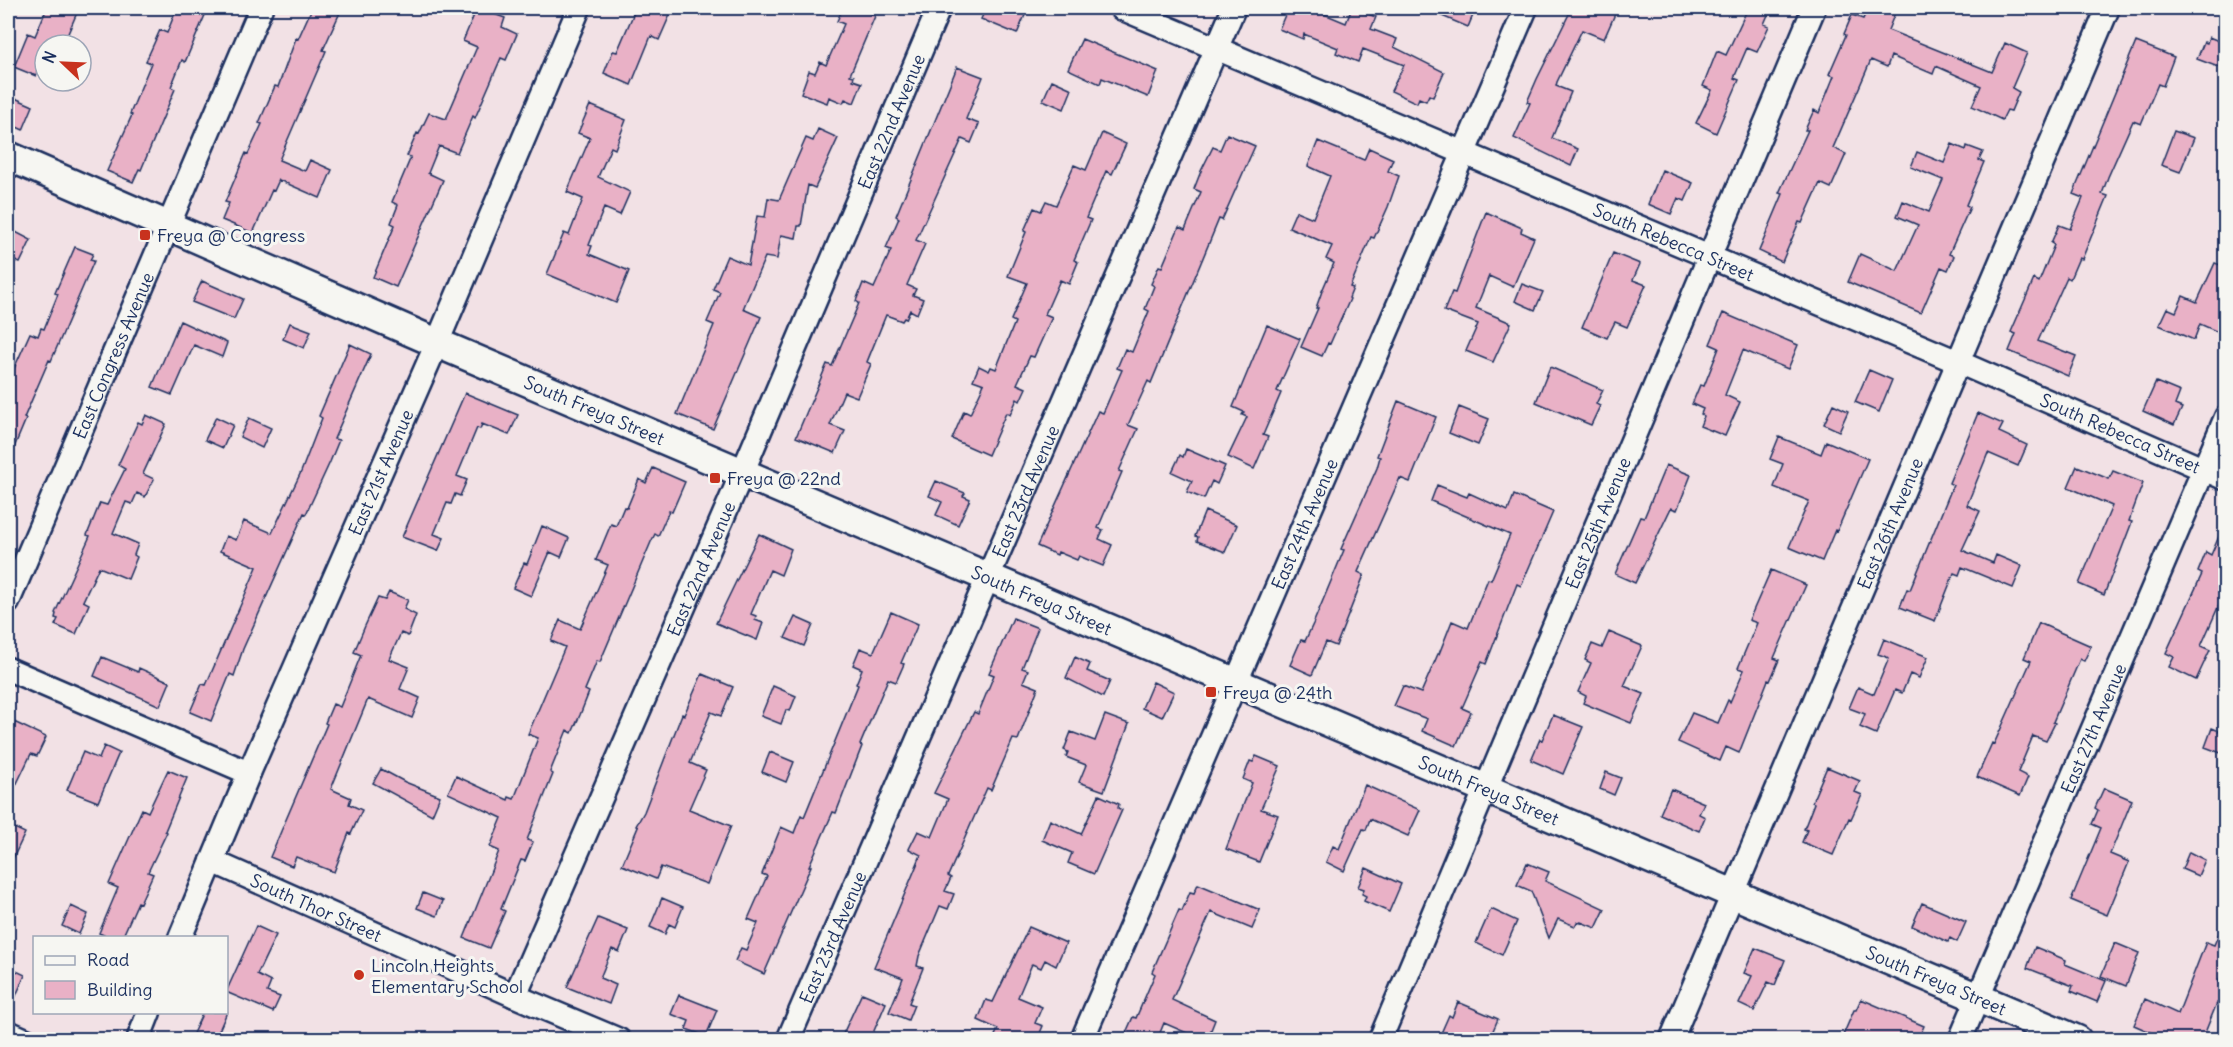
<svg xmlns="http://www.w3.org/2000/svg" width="2233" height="1047" font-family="Delius,sans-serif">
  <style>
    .building { fill: #e9b1c6; stroke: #1b2f5e; stroke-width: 1.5 }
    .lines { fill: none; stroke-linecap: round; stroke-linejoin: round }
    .minor-casing { stroke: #1b2f5e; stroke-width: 27 }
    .major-casing { stroke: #1b2f5e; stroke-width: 33 }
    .minor { stroke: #f6f6f2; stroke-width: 22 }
    .major { stroke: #f6f6f2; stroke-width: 28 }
    .poi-dot { fill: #c8321e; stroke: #f6f6f2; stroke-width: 2 }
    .labels { text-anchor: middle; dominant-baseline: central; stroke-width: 6; stroke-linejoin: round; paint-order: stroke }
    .street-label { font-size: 18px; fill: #1b2f5e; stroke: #f6f6f2 }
    .poi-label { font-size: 18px; fill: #1b2f5e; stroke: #f6f6f2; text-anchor: start }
  </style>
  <rect width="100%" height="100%" fill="#f2e1e5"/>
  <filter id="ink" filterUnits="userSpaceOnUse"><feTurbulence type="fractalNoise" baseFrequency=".0167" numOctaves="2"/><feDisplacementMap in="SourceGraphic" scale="12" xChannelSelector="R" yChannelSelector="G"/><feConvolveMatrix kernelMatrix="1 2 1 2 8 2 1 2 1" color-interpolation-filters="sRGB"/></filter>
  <g filter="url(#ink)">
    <path class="building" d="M47 8H79L63 45H45V54L36 76 14 67 28 33 35 36Z
      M177 8H208L185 62 182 60 171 87 175 89 141 170 139 169 133 182 107 171 132 115 130 114 151 63 146 61 160 30 167 33Z
      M312 8H342L323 50 326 51 279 160 305 171 310 160 332 170 320 198 279 180 274 191 272 190 253 233 222 220 229 203 225 202 246 153 248 154 262 124 259 123 275 86 278 87 296 38 298 39Z
      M477 8 505 18 502 27 517 34 506 60 501 58 475 118 473 116 457 153 439 146 428 173 443 180 396 287 373 277 395 225 391 223 398 205 392 202 411 157 407 156 417 133 419 134 429 113 446 119 477 47 463 41Z
      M636 8H673L659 40 651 36 631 85 604 73 613 51 617 52Z
      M843 8H874L871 14 875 16 850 75 854 76 853 80 862 83 854 103 845 99 843 103 829 97 827 103 801 93 809 71 815 73 820 62 826 65 844 24 837 21Z
      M986 8H1028L1017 34 981 19Z
      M1288 8H1310L1346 23 1352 8 1376 17 1371 29 1397 39 1394 47 1444 72 1433 97 1429 95 1426 101 1419 98 1417 103 1391 91 1404 65 1363 49 1358 62 1336 53 1338 48 1304 34 1303 39 1279 29Z
      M1423 8H1476L1468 27Z
      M1572 8H1600L1615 14 1604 39 1582 30 1557 82 1556 86 1571 92 1552 138 1578 149 1571 166 1514 138 1530 103 1527 102 1537 79Z
      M1748 8H1771L1764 24 1769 26 1757 52 1747 48 1734 78 1739 80 1716 133 1696 123 1712 90 1703 86 1717 51 1726 55Z
      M1868 8H1897L1888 30 1992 72 2005 43 2027 53 2012 88 2019 92 2011 111 2007 110 2002 120 1972 106 1981 86 1936 66 1933 74 1891 56 1887 67 1871 60 1833 148 1846 154 1831 188 1820 183 1802 223 1799 222 1782 262 1759 251 1783 194 1779 193 1808 130H1805L1814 110 1819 113 1834 76 1829 74 1846 35 1844 34 1852 15 1863 19Z
      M2209 37 2226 44V70L2197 59 2204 42 2207 43Z
      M1082 39 1158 71 1148 97 1102 78 1100 84 1068 69Z
      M2136 42 2174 57 2163 86 2158 84 2141 124 2133 121 2108 177 2102 194 2108 196 2082 259 2079 258 2070 279 2067 277 2038 341 2076 356 2068 376 2009 351 2016 334 2011 332 2034 279 2039 282 2054 245 2051 243 2059 225 2070 229 2083 198 2073 194Z
      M957 67 983 77 966 119 979 124 971 143 962 139 916 240 925 244 907 285 916 289 913 295 923 299 917 314 910 310 906 319 904 318 902 321 886 315 867 362 871 364 857 397 844 392 830 425 845 431 835 453 796 437 827 364 832 366 859 303 856 301 863 283 874 288 891 250 886 248 899 218 896 216Z
      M1052 80 1072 89 1064 109 1043 100Z
      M8 95 33 106 23 130 8 123Z
      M590 105 626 120 615 149 611 147 598 177 630 192 620 215 604 208 589 245 592 246 589 254 629 271 616 303 547 274 564 233 569 235 583 199 567 192 590 138 578 133Z
      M818 129 838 138 815 188 808 185 801 226H798L796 238 781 235 777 259 765 257 743 309 761 317 713 429 677 414 714 325 707 322 720 292 713 289 727 256 748 265 757 216 765 217 768 198 779 200 806 138 813 141Z
      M2174 131 2194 138 2180 172 2161 165Z
      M1102 133 1126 144 1112 174 1106 171 1086 218 1091 220 1074 260 1078 262 1069 284 1060 280 1045 314 1052 317 1034 357 1030 356 1017 384 1026 388 1020 401 1017 399 1010 415 1006 413 988 455 952 439 964 411 970 414 984 384 973 380 979 366 989 371 991 367 996 369 1015 322 1011 320 1027 283 1008 276 1026 232 1024 231 1034 208 1041 211 1046 201 1056 205 1074 165 1086 170Z
      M1227 134 1255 146 1222 220 1219 219 1151 383 1148 381 1128 425 1138 429 1119 471 1122 472 1098 528 1103 530 1099 539 1112 545 1103 566 1079 556 1077 560 1058 552 1057 555 1037 546 1098 411 1103 413 1122 370 1117 368 1125 349 1132 352 1149 311 1145 309 1154 286 1151 284 1159 266 1162 267 1179 227 1185 230 1201 192 1194 189 1201 171 1213 147 1220 150Z
      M1318 141 1364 160 1369 148 1393 159 1388 171 1399 176 1388 207 1374 238 1371 237 1350 287 1353 288 1349 298 1350 299 1330 344 1328 343 1322 356 1301 347 1318 308H1316L1322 291 1334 263 1326 259 1332 246 1289 227 1296 211 1313 218 1330 176 1308 166Z
      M1952 144 1966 150 1967 146 1983 152 1979 160 1984 162 1966 205 1970 207 1949 254 1954 256 1948 270 1941 267 1921 313 1848 282 1860 254 1897 271 1918 225 1897 216 1903 201 1929 212 1943 180 1911 167 1917 152 1944 163Z
      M1662 170 1693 183 1685 201 1678 198 1671 214 1648 204Z
      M1486 212 1522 228 1521 232 1534 238 1513 287 1489 276 1476 308 1511 323 1493 362 1466 351 1478 324 1444 311 1452 292 1455 293Z
      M8 228 31 240 20 263 8 258Z
      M75 247 93 254 90 260 94 261 51 361 49 360 24 418 26 419 8 462V382L30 333 38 336 41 328 44 329 58 294 55 293Z
      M1613 253 1640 264 1633 280 1646 285 1627 327 1615 322 1607 338 1582 327Z
      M2215 263 2226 267V313L2218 332 2200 324 2194 340 2159 325 2167 308 2176 312 2183 296 2197 302Z
      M202 281 243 299 234 319 192 302Z
      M1522 284 1543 292 1535 310 1515 301Z
      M1723 313 1798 345 1788 369 1743 350 1725 395 1740 402 1725 436 1700 426 1704 416 1701 414 1703 409 1692 404 1700 385 1704 386 1719 348 1710 344Z
      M180 321 227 343 222 357 194 345 172 395 152 387Z
      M290 323 311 331 304 348 283 339Z
      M1267 325 1300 339 1277 391 1281 393 1263 435 1268 437 1254 469 1228 457 1247 417 1242 415 1244 412 1233 407Z
      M350 344 371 354 334 439 339 440 330 462 306 514 304 513 243 649 234 676 230 674 211 721 190 712 202 684 206 685 257 567 220 551 226 536 236 540 244 521 272 533 301 472 322 418 319 416Z
      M1550 367 1603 390 1596 404 1600 406 1591 425 1536 402Z
      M1869 370 1892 380 1879 412 1855 402Z
      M2156 382 2180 392 2175 405 2182 408 2174 425 2143 411Z
      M465 393 518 415 509 435 482 424 480 429 477 428 457 476 467 480 460 496 455 494 451 504 447 503 434 534 444 538 438 551 402 537Z
      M1398 401 1436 417 1410 482 1400 478 1358 572 1364 575 1336 646 1326 642 1312 675 1290 665 1301 640 1305 641 1313 624 1326 593 1344 550 1341 549 1377 468 1380 457 1377 456Z
      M1833 404 1848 411 1839 431 1824 424Z
      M1459 407 1489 419 1478 445 1449 433Z
      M1978 413 2003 424 1999 432 2027 445 2018 466 1988 453 1967 505 1980 511 1962 550 1993 563 1996 555 2022 566 2013 588 1962 567 1959 575 1954 573 1935 621 1900 607 1907 589 1910 590 1953 485 1949 483Z
      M146 415 166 424 143 474 154 479 145 497 137 493 132 504 126 502 113 533 138 544 134 555 137 557 128 579 99 567 83 601 89 604 76 634 55 625 58 619 55 618 56 614 55 613 90 536 87 535 100 503 107 505 125 469 118 465 138 422 142 424Z
      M216 417 233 425 223 448 205 440Z
      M249 418 271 428 262 448 240 437Z
      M1779 437 1821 454 1826 441 1868 459 1837 531 1835 530 1822 561 1789 547 1809 501 1774 487 1783 464 1770 459Z
      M1186 449 1225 466 1217 484 1212 481 1204 499 1187 492 1192 481 1172 472 1180 455 1183 457Z
      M1666 465 1691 475 1677 510 1671 508 1635 583 1615 574 1640 517 1644 518Z
      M2077 466 2109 479 2113 471 2143 483 2129 521 2132 522 2104 595 2079 584 2112 506 2068 487Z
      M653 468 685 482 672 512 669 511 658 536 655 534 651 542 600 662 597 661 585 690 589 692 580 715 572 733 567 730 550 772 553 774 527 840 533 842 525 861 521 860 501 909 505 911 489 948 464 938 499 851 490 847 502 818 448 793 456 776 508 800 509 797 514 799 538 738 528 734 565 647 551 641 560 620 580 629 608 565 596 560 611 524 616 526 624 507 627 508 639 479 646 483Z
      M936 481 965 493 963 496 970 499 958 525 936 515 942 502 929 496Z
      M1437 485 1467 497 1469 493 1508 511 1514 495 1553 512 1521 586 1517 584 1486 664 1482 662 1462 708 1471 712 1456 746 1422 731 1427 719 1394 706 1403 686 1421 693 1438 654H1439L1452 621 1468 628 1488 579 1491 580 1510 535 1431 501Z
      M1205 511 1237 525 1225 552 1197 541 1198 537 1195 536Z
      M2226 520V589L2201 646 2210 650 2196 680 2169 667 2174 657 2166 653 2202 574 2198 572 2206 552 2211 555Z
      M542 526 569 538 561 557 550 552 531 596 513 588 524 563 527 564Z
      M759 534 791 549 781 575 770 570 751 614 756 616 755 620 763 623 757 640 716 623Z
      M1771 570 1806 585 1774 658 1779 660 1770 681 1768 680 1739 753 1726 747 1720 761 1678 742 1692 713 1718 723 1728 700 1730 702 1744 670 1738 668 1757 623 1749 620Z
      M389 592 408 600 404 609 416 615 408 636 401 633 389 659 409 667 400 689 420 698 412 718 368 699 331 789 351 798 349 804 362 810 351 834 349 833 334 872 296 857 292 866 270 857 327 724 325 723 333 704 340 707 361 655 354 652 365 626 378 598 385 600Z
      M891 612 918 624 901 663 904 664 896 682 888 679 860 745 862 746 836 813 833 812 809 866H811L764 974 735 961 741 948 746 950 758 923 748 919 767 876 762 874 781 827 794 833 801 815 804 817 858 685 856 684 862 669 853 665 860 648 873 653Z
      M795 617 813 625 804 646 785 638Z
      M1013 618 1038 628 1022 668 1028 670 1023 682 1038 688 1018 740 1013 739 991 790 987 788 948 876 951 878 945 891 954 894 948 909 940 906 919 956 917 966 923 968 909 1003 914 1005 908 1020 889 1012 903 978 874 967 921 855 909 849 918 831 932 837 948 799 934 793 974 712 978 714 994 675 989 673Z
      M2039 623 2091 646 2084 661 2080 659 2053 722 2055 723 2046 741 2033 736 2018 772 2028 777 2020 796 1977 777 1992 743 1994 744 2031 661 2024 658Z
      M1609 632 1642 646 1624 686 1644 694 1631 723 1583 703 1586 696 1578 692 1591 663 1585 660 1592 644 1602 648Z
      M1884 639 1928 657 1919 678 1910 674 1902 693 1895 690 1876 734 1860 727 1865 714 1849 708 1858 687 1874 694 1889 658 1878 654Z
      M102 657 138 672 139 668 170 682 160 706 94 676Z
      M1075 657 1090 664 1087 671 1110 681 1103 697 1066 678Z
      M702 674 733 687 721 716 711 712 690 763 706 770 689 809 731 826 707 884 661 867 656 879 622 865 638 827 636 826 644 812 682 714 684 715Z
      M1153 682 1174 692 1162 717 1142 708Z
      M773 686 796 696 790 711 786 710 781 724 761 716Z
      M1105 715 1129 724 1104 791 1079 782 1086 765 1066 757 1068 752 1064 750 1071 732 1095 741Z
      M1553 715 1583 727 1563 774 1531 760 1540 739 1542 740Z
      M14 722 46 737 37 756 31 754 8 802V736Z
      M2212 728 2226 734V755L2205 747Z
      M104 746 119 753 98 802 67 790 83 752 99 759Z
      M770 752 794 762 786 782 762 772Z
      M1256 756 1280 766 1261 809 1278 815 1259 862 1226 849 1252 783 1243 779 1250 761 1253 762Z
      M1827 767 1860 781 1855 792 1862 795 1851 819 1849 818 1833 855 1802 842 1807 830 1804 829 1814 803 1812 802Z
      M381 769 405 782 440 796 432 815 373 783Z
      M168 770 187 778 165 831 167 832 148 872 153 874 140 903 138 902 122 938H110L99 933 118 888 109 884 142 809 148 812Z
      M1606 772 1621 778 1614 795 1600 789Z
      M1365 785 1420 810 1408 836 1370 819 1366 830 1363 829 1344 871 1326 862 1333 846 1339 849Z
      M2104 788 2132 800 2110 854 2129 862 2107 915 2071 900 2101 828 2092 824 2098 810 2095 808Z
      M1671 789 1704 803 1699 814 1705 817 1699 831 1660 814Z
      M1099 795 1119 804 1118 808 1122 810 1094 874 1068 863 1072 853 1042 840 1050 820 1081 834Z
      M8 825 25 833 8 869Z
      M2189 852 2205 860 2198 876 2182 869Z
      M1527 863 1549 872 1545 881 1605 909 1596 928 1581 922V923L1577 922 1575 926 1558 919 1549 938 1531 891 1517 885Z
      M1366 868 1401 884 1389 912 1364 901 1366 896 1362 894 1364 889 1358 887Z
      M1198 884 1260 910 1252 929 1211 912 1172 1000 1215 1020 1207 1040H1203L1164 1023 1157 1040H1136L1125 1035 1133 1017 1136 1018 1155 974 1152 972 1179 910 1182 911 1190 892 1194 893Z
      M423 893 443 901 437 916 417 908Z
      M662 898 683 907 675 927 669 924 665 934 650 927Z
      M1922 903 1966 922 1957 942 1950 938 1948 942 1912 926Z
      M71 906 88 914 79 934 62 926Z
      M1491 909 1517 921 1502 955 1476 943Z
      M598 918 628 930 619 952 612 949 600 978 616 985 609 1004 567 987Z
      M2225 919 2226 966 2218 982 2226 985V1006L2217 1003 2202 1040H2168L2134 1025 2145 999 2178 1014 2206 942 2214 945Z
      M256 926 276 935 257 975 271 982 267 992 280 997 273 1012 226 992Z
      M1029 927 1066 943 1056 966 1045 960 1041 968 1032 964 1018 997 1042 1007 1035 1023 1043 1026 1037 1040H993L998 1029 978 1020 986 1000 993 1002Z
      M2115 943 2139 953 2126 986 2101 976Z
      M2035 947 2066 960 2065 964 2106 981 2097 1002 2071 991 2073 986 2027 968Z
      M1755 948 1785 960 1775 985 1768 982 1754 1011 1739 1004 1752 976 1744 973Z
      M8 967 25 975 8 1014Z
      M862 993 886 1003 870 1040H855L843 1034Z
      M679 995 717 1010 706 1036 686 1029 689 1021 671 1014Z
      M1861 999 1924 1026 1918 1040H1841L1854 1010H1856Z
      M1458 1002 1498 1019 1489 1040H1438L1449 1015 1452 1017Z
      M203 1012H227L215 1040H190Z"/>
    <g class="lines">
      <defs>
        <g id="minor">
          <path id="s1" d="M1121 8 1958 362 2226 479"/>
          <path id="s2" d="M8 602 261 8"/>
          <path d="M8 669 249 773"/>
          <path id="s3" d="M212 861 515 996 619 1040"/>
          <path id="s4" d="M180 938 249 773 437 343 579 8"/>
          <path id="s5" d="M515 996 743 471 939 8"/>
          <path d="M8 1032 26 1040"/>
          <path d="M138 1040 149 1012"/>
          <path id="s6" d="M788 1040 1234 8"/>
          <path id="s7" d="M1082 1040 1526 8"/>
          <path id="s8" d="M1380 1040 1814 8"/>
          <path id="s9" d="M1671 1040 2108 8"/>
          <path id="s10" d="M1960 1040 2226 417"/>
        </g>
        <g id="major">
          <path id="s11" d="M8 156 437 343 2077 1040"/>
        </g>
      </defs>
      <use href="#minor" class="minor-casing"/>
      <use href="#major" class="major-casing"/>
      <use href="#minor" class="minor"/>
      <use href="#major" class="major"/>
    </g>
  </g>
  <g class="poi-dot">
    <rect x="139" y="229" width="12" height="12" rx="3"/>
    <rect x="709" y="472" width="12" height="12" rx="3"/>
    <rect x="1205" y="686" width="12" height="12" rx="3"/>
    <circle cx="359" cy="975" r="6"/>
  </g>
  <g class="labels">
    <g class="street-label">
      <text stroke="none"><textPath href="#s5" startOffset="952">East 22nd Avenue</textPath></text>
      <text stroke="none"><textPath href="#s1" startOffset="600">South Rebecca Street</textPath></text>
      <text stroke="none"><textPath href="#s2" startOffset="268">East Congress Avenue</textPath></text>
      <text stroke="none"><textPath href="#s11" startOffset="639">South Freya Street</textPath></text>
      <text stroke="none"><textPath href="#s1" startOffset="1086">South Rebecca Street</textPath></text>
      <text stroke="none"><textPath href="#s4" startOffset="507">East 21st Avenue</textPath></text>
      <text stroke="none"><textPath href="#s6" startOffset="598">East 23rd Avenue</textPath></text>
      <text stroke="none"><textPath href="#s7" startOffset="562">East 24th Avenue</textPath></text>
      <text stroke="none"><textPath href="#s8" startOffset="561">East 25th Avenue</textPath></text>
      <text stroke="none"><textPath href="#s9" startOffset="561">East 26th Avenue</textPath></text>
      <text stroke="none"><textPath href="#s5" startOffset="466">East 22nd Avenue</textPath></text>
      <text stroke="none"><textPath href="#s11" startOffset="1125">South Freya Street</textPath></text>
      <text stroke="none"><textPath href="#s10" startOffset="339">East 27th Avenue</textPath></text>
      <text stroke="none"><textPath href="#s11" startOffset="1611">South Freya Street</textPath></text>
      <text stroke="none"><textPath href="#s3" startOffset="114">South Thor Street</textPath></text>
      <text stroke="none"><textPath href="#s6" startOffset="112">East 23rd Avenue</textPath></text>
      <text stroke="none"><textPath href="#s11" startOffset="2097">South Freya Street</textPath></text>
    </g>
    <g class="poi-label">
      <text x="157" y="235">Freya @ Congress</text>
      <text x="727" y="478">Freya @ 22nd</text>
      <text x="1223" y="692">Freya @ 24th</text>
      <text x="371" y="965">Lincoln Heights<tspan x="371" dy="21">Elementary School</tspan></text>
    </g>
  </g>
  <rect width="2233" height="1047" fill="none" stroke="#f6f6f2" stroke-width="30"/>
  <rect x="15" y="15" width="2203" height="1017" fill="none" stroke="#1b2f5e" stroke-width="2" filter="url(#ink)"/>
  <rect x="33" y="936" width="195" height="78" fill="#f6f6f2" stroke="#9ea6b7" stroke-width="1.5"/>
  <rect x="45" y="956" width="30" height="9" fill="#f6f6f2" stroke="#9ea6b7" stroke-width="1.5"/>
  <text x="87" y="966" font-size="18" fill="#1b2f5e">Road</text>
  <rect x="45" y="981" width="30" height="18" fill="#e9b1c6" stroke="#9ea6b7" stroke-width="1.5"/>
  <text x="87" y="996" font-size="18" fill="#1b2f5e">Building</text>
  <g transform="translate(63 63) rotate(293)"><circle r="28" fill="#f6f6f2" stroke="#9ea6b7" stroke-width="1.5"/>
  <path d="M0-4.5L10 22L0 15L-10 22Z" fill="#c8321e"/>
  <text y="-9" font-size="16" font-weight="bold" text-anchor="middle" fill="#1b2f5e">N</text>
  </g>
</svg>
